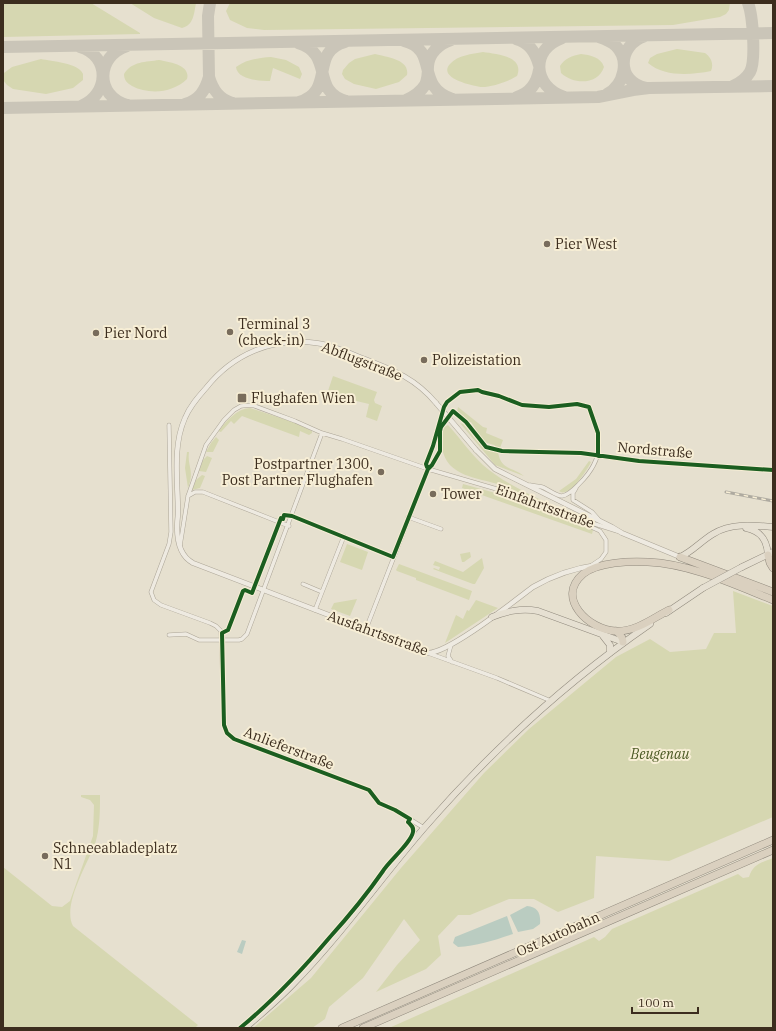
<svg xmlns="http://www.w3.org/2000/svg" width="776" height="1031" font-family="'IBM Plex Serif',serif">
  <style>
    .green { fill: #d6d7b1 }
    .water { fill: #baccc1 }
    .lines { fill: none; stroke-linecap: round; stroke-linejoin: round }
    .taxiway { stroke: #cac5b8; stroke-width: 12 }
    .minor-casing { stroke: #aca597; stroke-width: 4.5 }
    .tertiary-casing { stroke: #aca597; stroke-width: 5.5 }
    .primary-casing { stroke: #918a7e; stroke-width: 7 }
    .motorway-casing { stroke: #918a7e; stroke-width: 8 }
    .minor { stroke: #eeeae1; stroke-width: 3.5 }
    .tertiary { stroke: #eeeae1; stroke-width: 4.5 }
    .primary { stroke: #e6e0d2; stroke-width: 6 }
    .motorway { stroke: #dad0bf; stroke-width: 7 }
    .rail-casing { stroke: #aeaaa0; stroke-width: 3 }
    .rail { stroke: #f7eed5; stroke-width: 1.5; stroke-dasharray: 4.5; stroke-linecap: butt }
    .tertiary-bridge-casing { stroke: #aca597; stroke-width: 5.5; stroke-linecap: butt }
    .primary-bridge-casing { stroke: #918a7e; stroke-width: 7; stroke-linecap: butt }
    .tertiary-bridge { stroke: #eeeae1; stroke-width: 4.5 }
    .primary-bridge { stroke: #e6e0d2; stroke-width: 6 }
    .cycleway-casing { stroke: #f7eed5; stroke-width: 6 }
    .cycleway { stroke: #1b5e20; stroke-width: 4 }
    .poi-dot { fill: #786c5c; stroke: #f7eed5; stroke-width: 1.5 }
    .labels { text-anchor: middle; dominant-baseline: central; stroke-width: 4; stroke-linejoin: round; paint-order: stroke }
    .poi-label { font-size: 14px; fill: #3c2d1e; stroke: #f7eed5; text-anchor: start }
    .street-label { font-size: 14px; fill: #3c2d1e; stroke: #f7eed5 }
    .park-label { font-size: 14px; font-style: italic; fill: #4b5924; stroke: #f7eed5 }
  </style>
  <rect width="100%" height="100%" fill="#e6e0cf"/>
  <path class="green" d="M3 3H91L140 33V34L3 37Z
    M130 3H196C194 13 194 25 182 28L154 18Z
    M230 3H730L729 10 726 14 720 17 673 25 264 30 247 28 230 20 226 11Z
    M677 49 705 53C711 57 714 64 711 71 691 75 664 77 648 63L650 58 657 54Z
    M483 52C496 54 525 56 517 76 509 81 492 87 482 87 473 86 437 78 450 64 458 55 472 54 483 52Z
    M375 54C386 57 410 59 407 75L399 82 376 89 354 84 345 79 342 74 343 70 349 63 355 59Z
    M581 54C590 55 601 57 604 67 598 85 574 85 561 73L560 66C565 58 572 56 581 54Z
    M271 57 286 60 299 67 302 74 300 79 273 68 270 81C261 81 237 80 236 67 247 59 259 58 271 57Z
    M41 59C51 61 79 63 83 74 83 74 83 80 83 80L73 88 46 94 13 89 7 85 3 80 4 73 12 67Z
    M159 60C169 62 191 65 187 79 173 93 149 95 132 86 127 83 124 80 124 74 132 61 146 62 159 60Z
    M333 376 377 392 374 400 375 403 382 406 377 421 366 417 369 404 327 394Z
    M458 407 483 427 487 428 486 433 503 440 500 448H498L494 445 484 442 471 422H468L457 412Z
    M250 408 296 423 312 431V433L309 435 300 431 299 437 242 416 234 424 231 421 221 432 218 431C227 421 236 409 250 408Z
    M460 423 463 424C476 438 477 447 498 452 501 470 512 467 524 476L495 465Z
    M448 425C460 438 470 453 483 465 500 480 521 490 541 500L540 502C527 497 514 490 500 485 477 477 447 477 442 448 441 440 441 434 444 427Z
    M216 437 219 440 213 452H206L211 443Z
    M187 452H189C187 467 195 470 188 488L185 468Z
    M207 456 212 458 206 472 199 471 203 460Z
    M589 461 591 462C588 469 573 491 565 492 562 493 561 492 559 491L576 479Z
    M202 475 205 476 200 488 192 490 196 480Z
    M463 484 514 498 549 514 593 530 592 534 462 488Z
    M347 544 368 552 362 570 340 562Z
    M470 552 471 557 464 562H462L460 554Z
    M482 558 484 568 475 584H473L433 569 434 568 439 570 440 567 433 565 435 561 463 572Z
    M399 564 472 591 469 600 416 580V578L397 571 396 570Z
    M733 591 773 606V817L669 861 596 856 594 898 558 912 534 899H509L470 915H458L438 936 441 955 426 969 376 992 397 965 420 940 404 919 363 978 329 1007 325 1019 312 1028H253L311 978 401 868 484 773 529 729 616 657 650 639 670 652 706 649 714 633H736Z
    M357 599 350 616 331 609 334 603Z
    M476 600 498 608 445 643 456 615 463 619 467 610 469 611Z
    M81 795H100C100 810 100 829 95 844 87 865 62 905 73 926L198 1025 195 1028H3V867L52 906 62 907 70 901 93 836 94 805 90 800 81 797Z
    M773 858V1028H389L594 937 599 941 605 937 612 929 738 874 743 878 749 877C753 864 761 863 773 858Z"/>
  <path class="water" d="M527 906C538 907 541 914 540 924L533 929 518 932 510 915Z
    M507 916 513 934C495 940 477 946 458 947L453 943 455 937Z
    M242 940 246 941 242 954 237 952Z"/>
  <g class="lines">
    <path class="taxiway" d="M210 3 208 16 209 77C213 90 219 99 232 103
      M645 36C617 45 616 82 646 88
      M599 37C605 39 611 41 616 46 630 60 624 85 607 94
      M562 38C531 49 532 86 564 97
      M516 39C529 43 535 51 539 65
      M404 41C440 50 414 86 452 99
      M298 43C335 54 310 91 346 101
      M127 46C96 56 95 96 127 105
      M3 47 773 33
      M80 47C111 56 109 95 81 106
      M733 86C740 83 746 79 750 72 756 61 753 16 748 3
      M517 97C530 93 537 83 539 70
      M406 100C413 97 420 93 425 85 428 79 428 73 428 66 429 53 439 44 451 40
      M299 102C336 91 309 52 345 42
      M185 104C199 100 205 91 209 77
      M3 108 598 97 633 90 649 88 773 86"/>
    <defs>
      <path id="minor" d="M169 425 171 532 169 544 151 592 154 600 161 605 210 623 216 626 221 631 224 725 227 733 234 739 369 790 379 803 395 810 424 828
        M598 456 639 461 773 470
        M530 485C534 486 539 486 542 487 548 489 556 496 562 496 569 495 575 488 580 483 605 458 602 438 589 407L577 404
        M576 488 573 493V500L592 512 599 520
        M188 496 195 492H203L289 526
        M292 516 393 557
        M408 517 441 529
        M580 522 600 531 606 540V552L601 559 592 565
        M180 546 188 496 206 445 224 420 234 410 241 406 252 405 295 421 322 433 342 439 428 469 507 492 576 518 617 531
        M303 584 322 592
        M315 610 344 536
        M366 629 428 469
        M169 635 186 634 199 640H239L242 639 247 634 322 433
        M451 645 448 656 452 662
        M428 653 497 678 551 701"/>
      <path id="tertiary" d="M436 403C416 379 394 370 365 359 349 353 333 345 316 343 273 337 233 354 206 388 198 397 190 406 185 418 172 447 178 482 178 514 176 531 176 554 193 563L428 653C449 653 513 602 533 587 552 576 575 568 597 565
        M476 450 495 469 503 473 612 527 622 533 680 557"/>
      <path id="primary" d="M746 528C761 531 767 540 768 555
        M680 557C692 552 701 541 713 534 730 523 753 525 773 527
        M742 567 773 552
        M666 613 703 588
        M492 617C508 611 521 608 538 611L623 642
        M603 636 610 645V653
        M245 1028C262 1013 279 999 294 983 341 935 380 879 424 828 491 751 566 682 650 624"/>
      <path id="motorway" d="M768 555 770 563 773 568
        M680 557 773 592
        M669 610C653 618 636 632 616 631 589 630 555 598 583 574 598 562 630 561 648 562 691 564 733 584 773 600
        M616 631C620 634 623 637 623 642
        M342 1028 773 840
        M363 1028 773 850"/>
    </defs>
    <use href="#minor" class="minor-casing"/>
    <use href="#tertiary" class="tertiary-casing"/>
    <use href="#primary" class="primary-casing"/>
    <use href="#motorway" class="motorway-casing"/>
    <use href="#minor" class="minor"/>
    <use href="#tertiary" class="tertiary"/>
    <use href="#primary" class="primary"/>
    <use href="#motorway" class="motorway"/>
    <defs>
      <path id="rail" d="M726 492 773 501"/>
    </defs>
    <use href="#rail" class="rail-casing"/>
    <use href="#rail" class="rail"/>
    <defs>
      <path id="tertiary-bridge" d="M436 403 476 450"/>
      <path id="primary-bridge" d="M703 588 742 567"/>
    </defs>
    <use href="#tertiary-bridge" class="tertiary-bridge-casing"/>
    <use href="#primary-bridge" class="primary-bridge-casing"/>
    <use href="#tertiary-bridge" class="tertiary-bridge"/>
    <use href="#primary-bridge" class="primary-bridge"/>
    <defs>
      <path id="cycleway" d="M427 467 426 464 433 446 444 407 447 402 460 392 478 390 482 392 499 396 522 405 549 407 577 404 589 407 598 433V456
        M240 1028C273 1001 302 970 330 937 349 916 367 894 383 871 389 861 411 843 413 832 414 827 411 825 408 822L410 819 395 810 379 803 369 790 234 739 227 733 224 725 222 633 228 630 243 591 245 590 252 593 281 518 283 519 284 515 292 516 393 557 428 469 432 465 440 451V431L441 427 453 411 466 422 486 447 502 451 581 453 639 461 773 470"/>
    </defs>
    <use href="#cycleway" class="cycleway-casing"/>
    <use href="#cycleway" class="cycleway"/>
  </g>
  <g class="poi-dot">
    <circle cx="547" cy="244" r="4"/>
    <circle cx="230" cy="332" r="4"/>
    <circle cx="96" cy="333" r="4"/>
    <circle cx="424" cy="360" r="4"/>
    <rect x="237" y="393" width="10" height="10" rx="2"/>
    <circle cx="381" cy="472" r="4"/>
    <circle cx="433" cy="494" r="4"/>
    <circle cx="45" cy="856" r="4"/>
  </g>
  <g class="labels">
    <g class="poi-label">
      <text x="555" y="244">Pier West</text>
      <text x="238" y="324">Terminal 3<tspan x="238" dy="16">(check-in)</tspan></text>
      <text x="104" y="333">Pier Nord</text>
      <text x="432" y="360">Polizeistation</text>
      <text x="251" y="398">Flughafen Wien</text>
      <text x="373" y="464" text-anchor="end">Postpartner 1300,<tspan x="373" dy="16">Post Partner Flughafen</tspan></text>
      <text x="441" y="494">Tower</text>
      <text x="53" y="848">Schneeabladeplatz<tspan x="53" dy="16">N1</tspan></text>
    </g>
    <g class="street-label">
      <text transform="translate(362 361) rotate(21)">Abflugstraße</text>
      <text transform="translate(655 450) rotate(5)">Nordstraße</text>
      <text transform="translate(545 506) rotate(20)">Einfahrtsstraße</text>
      <text transform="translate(378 633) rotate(20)">Ausfahrtsstraße</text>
      <text transform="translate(289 748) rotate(21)">Anlieferstraße</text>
      <text transform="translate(558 934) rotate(-24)">Ost Autobahn</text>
    </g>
    <g class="park-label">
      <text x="660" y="754">Beugenau</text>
    </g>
  </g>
  <rect width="776" height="1031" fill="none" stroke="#3c2d1e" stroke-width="8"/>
  <path d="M632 1007v6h66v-6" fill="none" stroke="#3c2d1e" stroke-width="2"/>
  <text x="638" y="1007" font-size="12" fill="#3c2d1e" stroke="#f7eed5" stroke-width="3" paint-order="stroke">100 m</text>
</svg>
